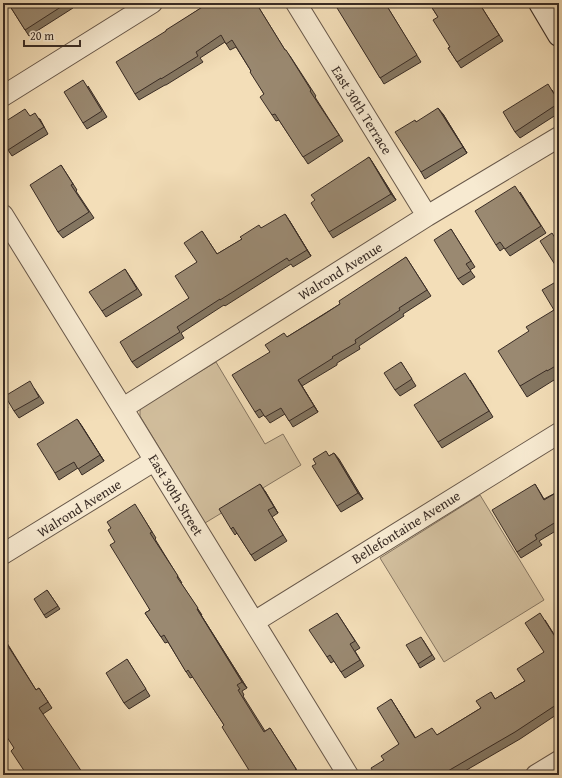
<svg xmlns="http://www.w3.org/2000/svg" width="562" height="778" font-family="'Gentium Book Plus',serif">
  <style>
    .green { fill: #d3c09f; stroke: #867662 }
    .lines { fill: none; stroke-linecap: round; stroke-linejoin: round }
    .minor-casing { stroke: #68584a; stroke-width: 22 }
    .secondary-casing { stroke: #392c25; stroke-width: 24 }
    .minor { stroke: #f7ead1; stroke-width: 20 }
    .secondary { stroke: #f7ead1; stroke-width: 22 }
    .wall { fill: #847661; stroke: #392c25 }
    .shaded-wall { fill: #6c604f; stroke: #392c25 }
    .building { fill: #9a8971; stroke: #392c25 }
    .labels { text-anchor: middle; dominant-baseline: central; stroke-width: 3; stroke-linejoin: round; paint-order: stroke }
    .street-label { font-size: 14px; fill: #392c25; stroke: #f7ead1 }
  </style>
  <rect width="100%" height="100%" fill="#f3deb8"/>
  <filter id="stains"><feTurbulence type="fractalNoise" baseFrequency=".005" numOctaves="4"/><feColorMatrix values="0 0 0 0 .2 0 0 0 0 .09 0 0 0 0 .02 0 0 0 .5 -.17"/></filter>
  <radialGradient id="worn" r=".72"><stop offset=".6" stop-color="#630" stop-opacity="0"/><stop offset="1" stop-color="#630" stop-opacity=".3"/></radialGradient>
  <path class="green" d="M216 362 265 444 283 434 301 465 205 523 140 416V411L141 407Z
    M480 495 544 600 444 662 380 558Z"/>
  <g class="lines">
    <defs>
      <path id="minor" d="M296 3 427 216
        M3 96 152 3
        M3 215C119 401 233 589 348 775
        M123 408 427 216 559 137
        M3 554 154 461
        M254 622 559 433
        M536 775 559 761"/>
      <path id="secondary" d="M540 3 559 35"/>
    </defs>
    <use href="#minor" class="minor-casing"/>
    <use href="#secondary" class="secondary-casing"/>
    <use href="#minor" class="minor"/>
    <use href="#secondary" class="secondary"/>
  </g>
  <path class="wall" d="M8 3H70L73 8 29 36Z
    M202 3H256L285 50 290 56 316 96 315 97 343 141 308 164 279 120 276 121 272 115 264 94 251 71 236 47 230 50 225 42 200 58 203 62 166 85H165L139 100 135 94 166 31 204 6Z
    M385 3 421 62 384 84 342 15Z
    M429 3H479L503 41 461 68 448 48 450 47 438 17Z
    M3 60 6 66 3 68Z
    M88 86 107 117 87 129 83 123Z
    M552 90 559 101V113L520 138 515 132Z
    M443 114 467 153 425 179 421 172 416 122Z
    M30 116 40 119 48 134 12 156 8 150Z
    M369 157 396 200 333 238 329 232 315 200Z
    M61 165 77 190 76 191 94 218 63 238 58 232Z
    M520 192 546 233 510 256 504 248 500 251 496 245Z
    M289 220 311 256 293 267 291 264 225 306 224 305 181 333 184 338 137 368 132 362 189 298 197 262 202 231 217 254 261 228Z
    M451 229 475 267 470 270 475 277 463 285 458 279Z
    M406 257 431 296 403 314 404 316 359 346 360 349 337 363V365L302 386 318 412 293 427 285 414 270 423 264 415 259 418 255 412 270 352 287 337 340 304Z
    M125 269 142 295 106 317 102 311Z
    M559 280V378L554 381V380L527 397 520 386 529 331 554 310Z
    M3 317 6 322 3 324Z
    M401 362 416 386 400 396 395 390Z
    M470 380 493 417 442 448 438 442Z
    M34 388 44 403 19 418 14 411Z
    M3 399 8 408 3 411Z
    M77 419 104 461 82 475 78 468 59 480 55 473Z
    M334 453 363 499 341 512 337 506 329 456Z
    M535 484 544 499 559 491V529L539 541 542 545 521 558 517 552Z
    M265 491 278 513 272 517 287 541 255 561 237 533 235 535 231 529Z
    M139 511 156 538 155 539 182 583H181L202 615H201L247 688 242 691 244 695 243 696 265 731 270 728 300 775H252L224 725 193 677 190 678 168 642 165 643 145 613 150 610 115 542Z
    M47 590 60 609 46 618 44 615Z
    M337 613 360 648 355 651 364 666 345 678 334 661 331 663 327 657Z
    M545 620 559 642V713L520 739 458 775H375L384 760 399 744 396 707 415 738 437 735 481 708 491 692 495 699 525 681 544 652Z
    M3 634 8 642 7 643 36 690 39 688 52 708 43 714 3 731Z
    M423 640 435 659 420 668 418 664Z
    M127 659 150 696 129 709 124 703Z"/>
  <path class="shaded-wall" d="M438 108 443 114 467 153 463 147Z
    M369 157 373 163 396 200 391 194Z
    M285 214 289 220 311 256 307 250Z
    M298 380 302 386 318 412 314 406Z
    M77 419 82 426 104 461 100 455Z
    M334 453 339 459 363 499 358 493Z
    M260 484 265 491 278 513 274 507Z
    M197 609 201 615 247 688 242 682Z
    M391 699 396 707 420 745 415 738Z"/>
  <path class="building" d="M8 3H67L25 30Z
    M202 3H256L285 50H286L311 90 310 91 339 135 303 157 275 114 272 115 260 97 264 94 250 72 251 71 232 40 226 44 221 35 196 52 198 56 161 79V78L135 94 116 62 166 31V30L204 6Z
    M334 3H385L417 55 380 78Z
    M429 3H479L499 35 457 62 448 48 450 47 433 20 438 17Z
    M83 80 102 111 83 123 64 92Z
    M548 84 559 102V103L515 132 503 112Z
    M438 108 463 147 421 172 395 132 415 120 416 122Z
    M25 109 30 116 35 113 44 127 8 150 3 142V123Z
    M369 157 391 194 329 232 311 203 315 200 311 195Z
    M61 165 73 184 71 185 89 212 58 232 30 185Z
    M515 186 541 226 505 249 500 242 496 245 475 211Z
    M285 214 307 250 289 261 287 258 220 300V299L177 327 180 332 132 362 120 342 189 298 175 276 197 262 184 243 202 231 217 254 242 239 240 237 259 225 261 228Z
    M451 229 471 261 466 264 471 271 458 279 434 240Z
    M552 233 559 244V271L540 241Z
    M406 257 427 290 399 308 400 310 355 340 356 343 332 357 333 358 298 380 314 406 289 421 281 408 265 417 260 409 255 412 232 375 270 352 265 345 284 333 287 337 323 315 340 304 339 301Z
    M125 269 137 289 102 311 89 292Z
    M559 280V364L547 371V370L520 386 498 351 529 331 526 327 554 310 542 290Z
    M401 362 412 379 395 390 384 373Z
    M465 373 489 411 438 442 414 405Z
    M30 381 39 397 14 411 5 396Z
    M77 419 100 455 78 469 74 462 55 473 37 444Z
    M326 451 329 456 334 453 358 493 337 506 312 466 316 464 313 459Z
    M260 484 274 507 268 510 283 535 251 555 233 527 231 529 219 509Z
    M535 484 544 500 559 491V520L535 535 537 539 517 552 492 510Z
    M135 504 152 532 150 533 178 576 177 577 198 608 197 609 242 682 237 685 240 689 238 690 264 732 270 728 296 769 295 770 298 775H252L222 727 224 725 188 670 186 672 164 635 161 637 145 613 150 610 110 545 115 542 108 530 111 528 107 522Z
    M47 590 58 606 44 615 34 599Z
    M337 613 355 641 350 644 360 660 341 672 330 655 327 657 309 630Z
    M540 613 559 643V703L515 732 441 775H375L371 768 384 760 381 756 399 744 377 708 391 699 415 738 432 728 437 735 481 708 476 701 491 692 495 699 525 681 517 669 544 652 525 623Z
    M421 637 432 655 418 664 406 645Z
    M3 638 36 690 39 688 48 702 39 708 84 775H27L11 751 14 748 3 731Z
    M127 659 146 689 124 703 106 673Z"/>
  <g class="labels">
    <g class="street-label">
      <text transform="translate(362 110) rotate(58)">East 30th Terrace</text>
      <text transform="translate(340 271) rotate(-32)">Walrond Avenue</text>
      <text transform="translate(176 495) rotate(59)">East 30th Street</text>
      <text transform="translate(79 508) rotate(-32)">Walrond Avenue</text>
      <text transform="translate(406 527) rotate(-32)">Bellefontaine Avenue</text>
    </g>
  </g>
  <rect width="562" height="778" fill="none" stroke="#f3deb8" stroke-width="16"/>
  <rect x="4" y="4" width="554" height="770" fill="none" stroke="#392c25" stroke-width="2"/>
  <rect x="8" y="8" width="546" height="762" fill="none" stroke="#392c25"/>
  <path d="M24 40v6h56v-6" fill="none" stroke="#392c25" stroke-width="2"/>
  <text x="30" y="40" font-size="12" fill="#392c25" stroke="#f7ead1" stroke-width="3" paint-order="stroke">20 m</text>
  <rect width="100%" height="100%" filter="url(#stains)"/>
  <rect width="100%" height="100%" fill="url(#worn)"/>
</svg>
